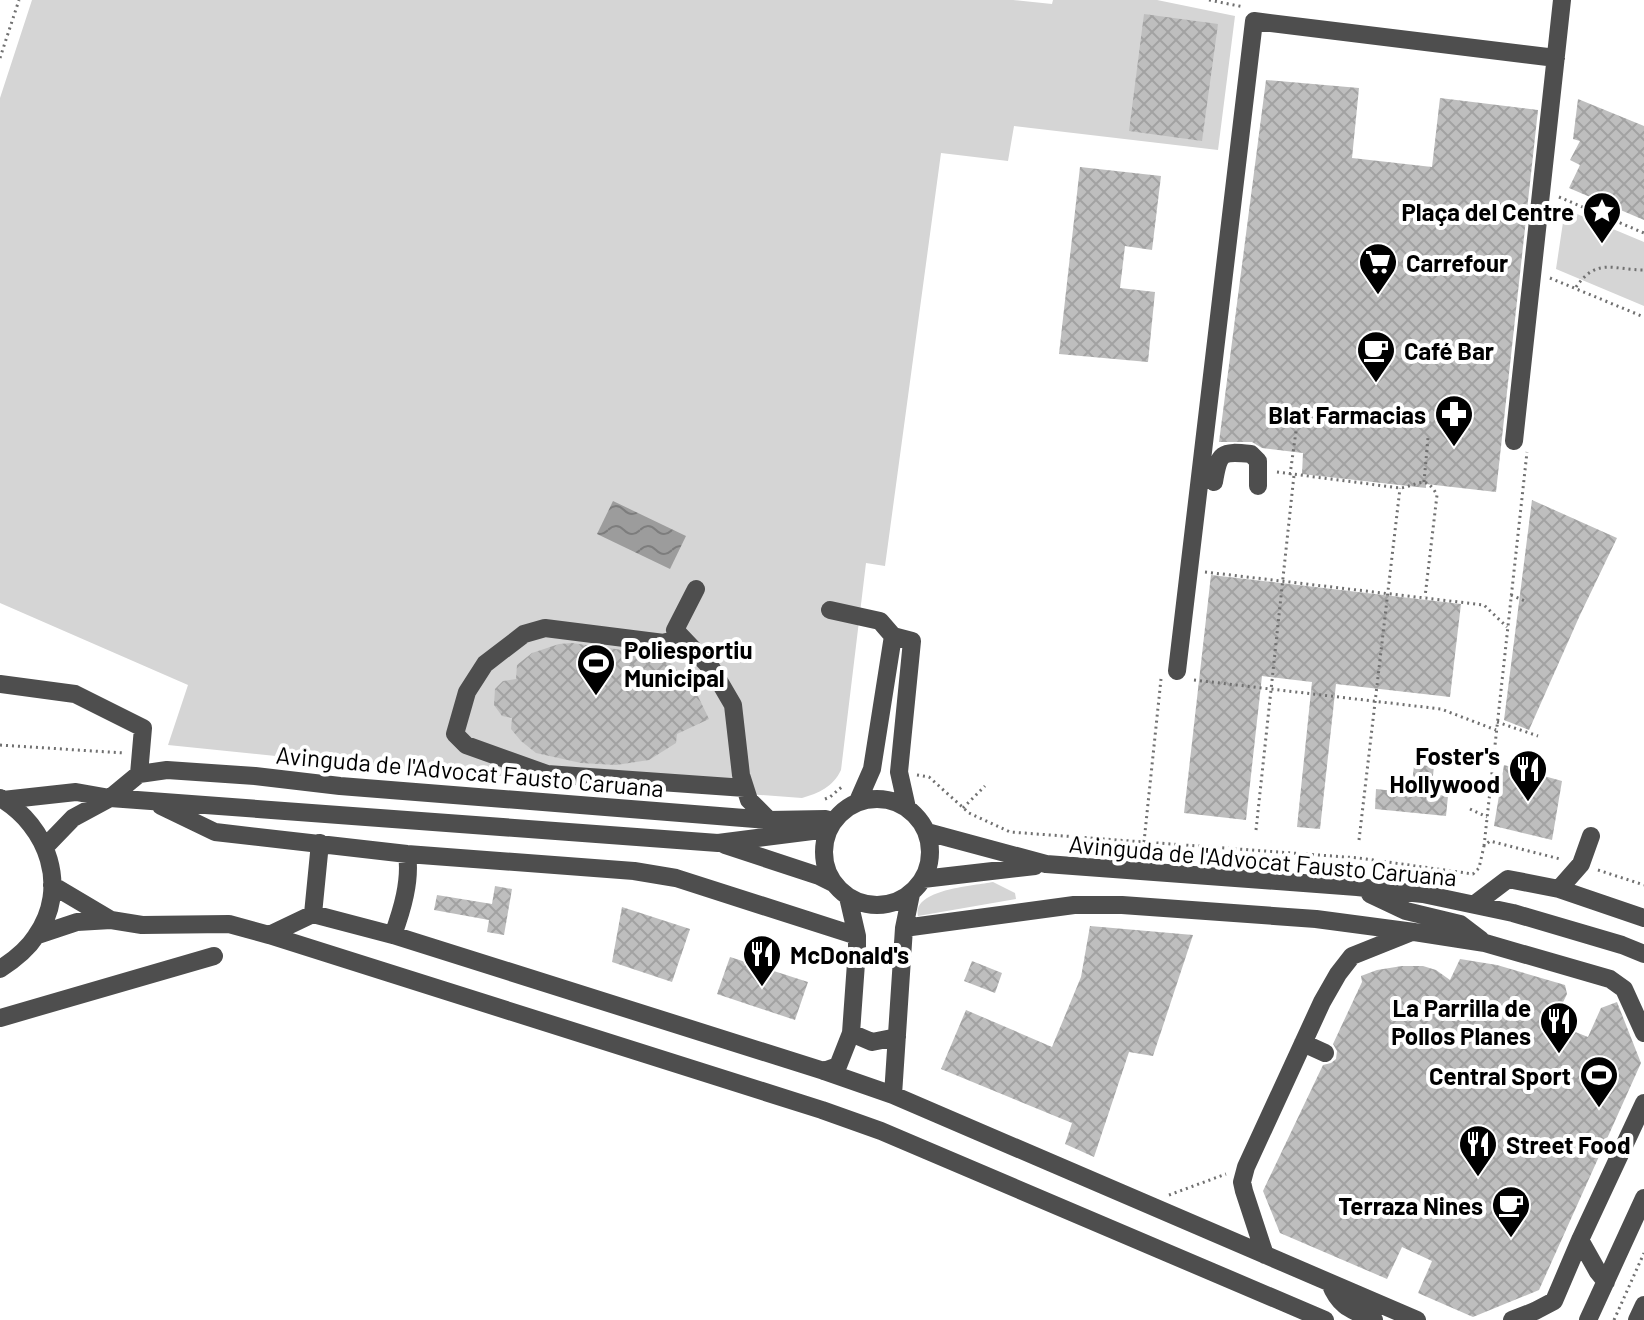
<svg xmlns="http://www.w3.org/2000/svg" width="1644" height="1320" font-family="Barlow,sans-serif">
  <style>
    .grass { fill: #d5d5d5 }
    .water { fill: url(#water-waves) }
    .building { fill: url(#building-cross-hatch) }
    .lines { fill: none; stroke-linecap: round; stroke-linejoin: round }
    .path { stroke: #707070; stroke-width: 3; stroke-dasharray: 2 4; stroke-linecap: butt }
    .minor { stroke: #4e4e4e; stroke-width: 18 }
    .labels { text-anchor: middle; dominant-baseline: central; stroke-width: 8; stroke-linejoin: round; paint-order: stroke }
    .poi-label { font-size: 24px; font-weight: bold; fill: #000; stroke: #fff; text-anchor: end }
    .street-label { font-size: 24px; fill: #000; stroke: #fff }
  </style>
  <defs>
    <pattern id="water-waves" width="16" height="10" patternUnits="userSpaceOnUse" patternTransform="scale(2)"><rect width="16" height="10" fill="#9c9c9c"/><path d="M0 5q4-4 8 0t8 0" fill="none" stroke="#7d7d7d"/></pattern>
    <pattern id="building-cross-hatch" width="8" height="8" patternUnits="userSpaceOnUse" patternTransform="scale(2)"><rect width="8" height="8" fill="#bebebe"/><path d="M0 0l8 8M0 8l8-8" fill="none" stroke="#a2a2a2"/></pattern>
  </defs>
  <rect width="100%" height="100%" fill="#fff"/>
  <path class="grass" d="M32 0H1013L1052 4 1053 0H1157L1235 16 1218 150 1014 126 1008 161 941 153 885 566 866 563 841 770C833 787 819 793 802 798L391 768 168 745 188 685 0 603V98Z
    M1565 209 1644 242V306L1556 269Z
    M993 882 1015 893 1016 899 918 916C912 889 974 886 993 882Z"/>
  <path class="water" d="M613 501 686 536 670 569 597 534Z"/>
  <path class="building" d="M1144 14 1218 24 1202 141 1129 131Z
    M1266 80 1359 88 1352 158 1432 167 1440 98 1538 110 1496 492 1426 484V488L1302 474 1303 453 1262 448 1252 442H1219Z
    M1578 99 1644 126V220L1569 188 1580 165 1570 160 1580 141 1573 139Z
    M1080 167 1161 176 1152 250 1125 246 1120 288 1155 292 1148 362 1059 354Z
    M1532 500 1617 538 1580 615 1529 730 1504 720Z
    M1211 575 1461 604 1450 697 1336 684 1320 829 1297 827 1312 682 1262 676 1246 820 1184 813Z
    M572 643 652 654 670 663 684 677 683 687 694 688 709 719 677 734 676 743 649 760 616 765 581 763 536 753 521 741 511 729 512 718 502 716 494 705 495 689 503 681 516 679 517 665 532 653 559 644Z
    M1414 765 1434 766 1431 794 1448 796 1446 816 1375 809 1376 789 1411 793Z
    M1504 765 1562 781 1552 840 1494 826Z
    M495 886 512 889 504 935 487 932 489 920 434 910 437 895 492 904Z
    M622 907 690 929 672 982 612 962Z
    M1090 926 1193 935 1153 1056 1129 1052 1094 1157 1065 1144 1072 1123 941 1069 966 1010 1052 1047 1081 977Z
    M730 957 808 982 795 1020 717 994Z
    M1460 959 1497 965 1565 985 1567 994 1553 1023 1588 1037 1601 1008 1617 1002 1641 1063 1539 1290 1473 1317 1418 1293 1432 1261 1402 1247 1387 1279 1280 1233 1263 1191 1323 1065 1331 1063 1336 1059 1337 1051 1333 1044 1362 982 1361 976 1377 970 1402 966H1423L1436 970 1450 980Z
    M972 961 1002 973 995 993 964 981Z"/>
  <g class="lines">
    <path class="path" d="M1209 0 1244 7
      M0 58 19 0
      M1559 197 1644 233
      M1550 278 1644 317
      M1576 287C1597 257 1613 270 1644 270
      M1277 472 1400 488C1418 486 1425 473 1437 495L1425 597
      M1290 475 1297 424
      M1424 482 1428 438
      M1205 572 1484 605 1507 627
      M1511 595 1525 601
      M1194 680 1441 709 1496 730
      M1497 722 1538 736
      M0 745 124 753
      M917 775 929 777 969 813 1010 832 1359 858 1473 874 1479 868 1484 846 1490 841 1560 859
      M825 799 830 797 844 785
      M963 808 985 786
      M1470 809 1487 817
      M1256 830 1294 475
      M1359 840 1400 488
      M1144 842 1161 679
      M1484 846 1527 452
      M1598 870 1644 885
      M1169 1195 1226 1174
      M1614 1320 1644 1253"/>
    <path class="minor" d="M1514 441 1562 0
      M1214 482C1219 452 1221 451 1251 454L1258 461V486
      M696 589 675 630 712 669 733 705 741 775 749 800 769 820
      M830 610 880 621 893 636 912 641 899 772 907 808
      M681 637 664 643 545 628 524 634 485 664 467 692 455 734 466 745 547 774 745 788
      M1177 671 1254 21 1556 58
      M0 684 75 694 143 728 139 774
      M0 798C48 826 70 888 36 936 27 950 14 960 0 969
      M824 852a53 53 0 1 1 106 0a53 53 0 1 1-106 0Z
      M3 800 76 792 110 798 718 843 828 829
      M858 801 872 769 893 636
      M161 806 215 832 407 854 634 871 676 878 857 936
      M927 832 1046 864 1357 887 1423 894 1513 913 1622 945 1644 954
      M725 845 819 876 833 883
      M45 847 73 818 110 798 139 774 167 770 255 776 340 786 769 820 826 819
      M923 879 1035 866
      M52 885 111 920
      M1559 889 1581 864 1591 836
      M1370 894 1406 911 1460 924 1481 940
      M1475 904 1508 879 1559 889 1644 918
      M313 914 320 843
      M904 928 1074 905H1122L1316 919 1414 932 1485 943 1610 979 1624 989 1644 1033
      M38 935 77 922 111 920 142 925 229 924 269 935 822 1110 881 1131 1325 1320
      M269 935 313 914 393 935 824 1071 893 1095 1417 1320
      M393 935C402 910 411 881 407 854
      M0 1018 214 956
      M851 1033 872 1042 897 1037
      M1303 1043 1325 1053
      M824 1071 838 1066 851 1033 857 949V936L848 897
      M893 1095 904 928 911 894
      M1580 1240 1598 1272 1606 1282
      M1265 1255 1244 1191 1242 1182 1246 1167 1322 1002 1338 974 1352 956 1412 932
      M1330 1283C1339 1307 1352 1310 1374 1320
      M1512 1320 1535 1311 1554 1301 1580 1240 1644 1103
      M1588 1320 1644 1198
      M1637 1320 1644 1305"/>
  </g>
  <defs>
    <symbol id="sight-pin" viewBox="-11 -11 22 30"><path d="M0 17L-7.5 6A9.5 9.5 0 1 1 7.5 6Z" fill="#000" stroke="#fff"/><path d="M0-6L1.8-2.2L6-1.7L2.9 1.2L3.7 5.4L0 3.3L-3.7 5.4L-2.9 1.2L-6-1.7L-1.8-2.2Z" fill="#fff"/></symbol>
    <symbol id="supermarket-pin" viewBox="-11 -11 22 30"><path d="M0 17L-7.5 6A9.5 9.5 0 1 1 7.5 6Z" fill="#000" stroke="#fff"/><path d="M-6-5.5h2.5l.6 2H6L4.5 2H-2.5L-4.4-4H-6ZM-1.5 3.2a1.3 1.3 0 1 0 .1 0ZM3 3.2a1.3 1.3 0 1 0 .1 0Z" fill="#fff"/></symbol>
    <symbol id="cafe-pin" viewBox="-11 -11 22 30"><path d="M0 17L-7.5 6A9.5 9.5 0 1 1 7.5 6Z" fill="#000" stroke="#fff"/><path d="M-5.5-4.5H6V0H3Q3 3.5 0 3.5H-2.5Q-5.5 3.5-5.5 0ZM3-3.2v2h1.7v-2ZM-6 4.5H4V6H-6Z" fill="#fff"/></symbol>
    <symbol id="pharmacy-pin" viewBox="-11 -11 22 30"><path d="M0 17L-7.5 6A9.5 9.5 0 1 1 7.5 6Z" fill="#000" stroke="#fff"/><path d="M-2-6h4v4h4v4h-4v4h-4v-4h-4v-4h4Z" fill="#fff"/></symbol>
    <symbol id="stadium-pin" viewBox="-11 -11 22 30"><path d="M0 17L-7.5 6A9.5 9.5 0 1 1 7.5 6Z" fill="#000" stroke="#fff"/><path d="M0-5a6.5 5 0 1 0 0 10a6.5 5 0 1 0 0-10ZM-3.5-1.8h7v3.6h-7Z" fill="#fff"/></symbol>
    <symbol id="restaurant-pin" viewBox="-11 -11 22 30"><path d="M0 17L-7.5 6A9.5 9.5 0 1 1 7.5 6Z" fill="#000" stroke="#fff"/><path d="M-5-6h1v4h1v-4h1v4h1v-4h1v5L-1.5 .5V6h-2V.5L-5-1ZM5-6V6H3V1.5H1.5Q1.5-4 5-6Z" fill="#fff"/></symbol>
  </defs>
  <g fill-rule="evenodd">
    <use href="#sight-pin" x="1580" y="189" width="44" height="60"/>
    <use href="#supermarket-pin" x="1356" y="240" width="44" height="60"/>
    <use href="#cafe-pin" x="1354" y="328" width="44" height="60"/>
    <use href="#pharmacy-pin" x="1432" y="392" width="44" height="60"/>
    <use href="#stadium-pin" x="574" y="641" width="44" height="60"/>
    <use href="#restaurant-pin" x="1506" y="747" width="44" height="60"/>
    <use href="#restaurant-pin" x="740" y="932" width="44" height="60"/>
    <use href="#restaurant-pin" x="1537" y="999" width="44" height="60"/>
    <use href="#stadium-pin" x="1577" y="1053" width="44" height="60"/>
    <use href="#restaurant-pin" x="1456" y="1122" width="44" height="60"/>
    <use href="#cafe-pin" x="1489" y="1183" width="44" height="60"/>
  </g>
  <g class="labels">
    <g class="poi-label">
      <text x="1574" y="211">Plaça del Centre</text>
      <text x="1406" y="262" text-anchor="start">Carrefour</text>
      <text x="1404" y="350" text-anchor="start">Café Bar</text>
      <text x="1426" y="414">Blat Farmacias</text>
      <text x="624" y="649" text-anchor="start">Poliesportiu<tspan x="624" dy="28">Municipal</tspan></text>
      <text x="1500" y="755">Foster's<tspan x="1500" dy="28">Hollywood</tspan></text>
      <text x="790" y="954" text-anchor="start">McDonald's</text>
      <text x="1531" y="1007">La Parrilla de<tspan x="1531" dy="28">Pollos Planes</tspan></text>
      <text x="1571" y="1075">Central Sport</text>
      <text x="1506" y="1144" text-anchor="start">Street Food</text>
      <text x="1483" y="1205">Terraza Nines</text>
    </g>
    <g class="street-label">
      <text transform="translate(470 771) rotate(5)">Avinguda de l'Advocat Fausto Caruana</text>
      <text transform="translate(1263 860) rotate(5)">Avinguda de l'Advocat Fausto Caruana</text>
    </g>
  </g>
</svg>
